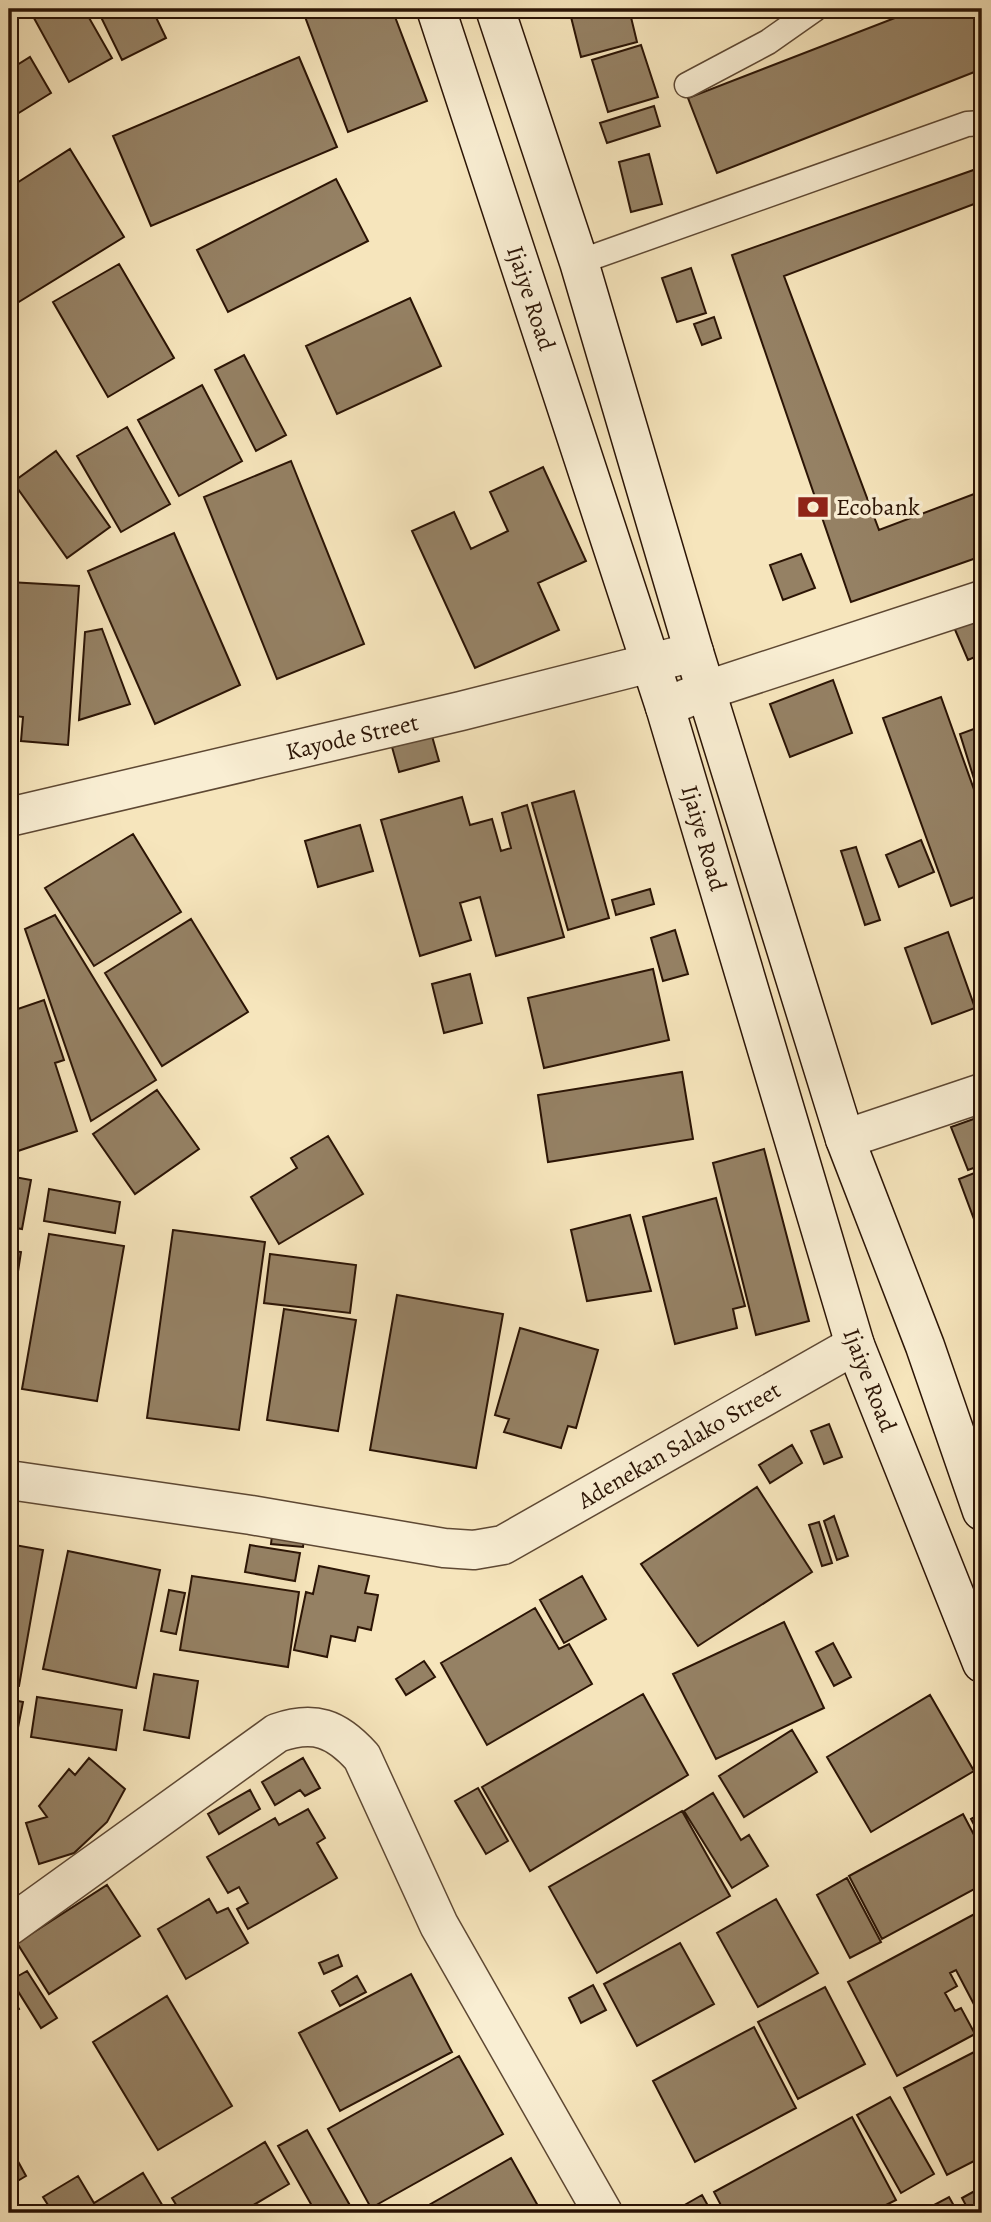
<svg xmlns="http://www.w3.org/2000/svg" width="991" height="2222" font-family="Alegreya,serif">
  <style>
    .building { fill: #958164; stroke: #2b1405; stroke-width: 2 }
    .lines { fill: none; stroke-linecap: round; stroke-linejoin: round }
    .service-casing { stroke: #5e4833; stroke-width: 27 }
    .minor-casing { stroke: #5e4833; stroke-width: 41 }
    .secondary-casing { stroke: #2b1405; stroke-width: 41 }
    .service { stroke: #f9eed3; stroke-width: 24 }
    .minor { stroke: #f9eed3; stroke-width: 38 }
    .secondary { stroke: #f9eed3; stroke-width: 38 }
    .labels { text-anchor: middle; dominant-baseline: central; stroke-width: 7; stroke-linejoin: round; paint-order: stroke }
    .street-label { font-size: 24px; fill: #2b1405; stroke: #f9eed3 }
    .poi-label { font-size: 24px; fill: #2b1405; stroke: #f9eed3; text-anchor: start }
  </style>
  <rect width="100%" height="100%" fill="#f6e5bc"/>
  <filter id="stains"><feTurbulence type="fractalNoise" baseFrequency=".00286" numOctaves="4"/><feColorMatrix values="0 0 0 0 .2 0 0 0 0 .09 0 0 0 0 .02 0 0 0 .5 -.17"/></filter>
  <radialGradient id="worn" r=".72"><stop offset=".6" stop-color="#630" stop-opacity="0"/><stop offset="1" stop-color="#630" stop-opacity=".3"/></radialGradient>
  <path class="building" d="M29 9H84L112 58 69 82Z
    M97 9H152L166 38 122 60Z
    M318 9H392L427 101 348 132 304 14Z
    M569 9H629L637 42 581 57Z
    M918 9H982V69L717 173 688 98Z
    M641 45 658 97 608 112 592 60Z
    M30 57 51 93 9 119V70Z
    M299 57 337 147 151 226 113 136Z
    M654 106 660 126 607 143 600 123Z
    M70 149 124 237 9 308V188Z
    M649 154 662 204 631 212 619 162Z
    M982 167V201L784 276 879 530 982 491V556L851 602 732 255Z
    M336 179 368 241 228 312 197 250Z
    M119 264 174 358 108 397 53 302Z
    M691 268 706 313 677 322 662 278Z
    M410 298 441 366 337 414 306 346Z
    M714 317 721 338 702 345 694 324Z
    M244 355 286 435 256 451 215 370Z
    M202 385 242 461 179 496 138 420Z
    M127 427 170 504 121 532 77 456Z
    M56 451 110 527 67 558 13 482Z
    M291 461 364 644 277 679 204 497Z
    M543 467 586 561 538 583 559 630 475 668 412 531 454 512 471 549 508 531 490 492Z
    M174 533 240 685 155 724 88 571Z
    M801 554 815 588 783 600 770 565Z
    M9 582 79 586 68 745 21 741 23 717 9 715Z
    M982 613V654L968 660 953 625Z
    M102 629 130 704 79 720 85 632Z
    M833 680 852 733 790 757 770 704Z
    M941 697 982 812V894L951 906 883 718Z
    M982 726V793L979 795 960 734Z
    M432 736 439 761 399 772 392 747Z
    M574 791 609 918 568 930 532 803Z
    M462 797 470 825 492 819 501 851 511 848 502 813 527 805 564 937 496 956 480 897 460 903 471 940 420 956 381 820Z
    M360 825 373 871 318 887 305 841Z
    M133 834 181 912 94 966 45 888Z
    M921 840 934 872 899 887 886 855Z
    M856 847 880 920 865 925 841 851Z
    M650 889 654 904 616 915 612 900Z
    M55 915 156 1080 91 1121 25 929Z
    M191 919 248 1012 162 1066 105 973Z
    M675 930 688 974 663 981 651 938Z
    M948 932 975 1008 932 1024 905 948Z
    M653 969 669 1040 544 1068 528 998Z
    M470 974 482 1023 444 1033 432 984Z
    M44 1000 64 1060 55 1063 77 1131 9 1154V1012Z
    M682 1072 693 1139 548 1162 538 1095Z
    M157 1090 199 1149 135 1194 93 1134Z
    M982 1116V1165L968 1170 951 1127Z
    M328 1136 363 1194 279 1244 251 1197 297 1168 291 1158Z
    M764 1149 809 1321 756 1335 713 1163Z
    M982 1170V1219L975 1222 959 1179Z
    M9 1176 31 1180 22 1229 9 1227Z
    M49 1189 120 1202 115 1233 44 1221Z
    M716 1198 745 1306 733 1309 737 1328 675 1344 643 1217Z
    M630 1215 651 1291 587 1301 571 1230Z
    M173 1230 265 1242 239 1430 147 1418Z
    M49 1234 124 1246 97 1401 22 1389Z
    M9 1250 21 1252 9 1330Z
    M270 1254 356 1265 350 1313 264 1303Z
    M397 1295 503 1314 476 1468 370 1450Z
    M284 1309 356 1320 338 1431 267 1420Z
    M520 1328 598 1350 576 1428 568 1426 561 1448 504 1432 509 1419 495 1415Z
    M829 1424 842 1457 824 1464 811 1431Z
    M792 1445 802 1463 770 1483 759 1465Z
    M757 1487 812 1572 698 1646 641 1564Z
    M834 1516 848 1556 837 1560 824 1521Z
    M819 1522 832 1563 822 1566 809 1525Z
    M273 1527 305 1530 303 1547 271 1544Z
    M9 1544 43 1550 19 1686 9 1685Z
    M250 1545 300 1553 295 1581 245 1572Z
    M68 1551 160 1570 136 1688 43 1669Z
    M319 1566 369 1576 365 1593 378 1595 371 1630 358 1627 355 1641 331 1636 327 1657 294 1650 306 1592 313 1594Z
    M192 1576 299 1592 288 1667 180 1650Z
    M582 1576 606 1619 564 1643 540 1600Z
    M169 1590 185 1593 176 1634 161 1631Z
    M535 1608 559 1649 569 1644 592 1684 487 1745 441 1663Z
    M784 1622 824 1708 716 1759 673 1674Z
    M833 1643 851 1677 834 1686 816 1652Z
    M424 1661 435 1677 406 1695 396 1679Z
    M154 1674 198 1681 189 1738 144 1730Z
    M643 1694 688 1775 530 1871 482 1787Z
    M930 1695 974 1771 871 1832 827 1757Z
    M37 1697 122 1710 116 1750 31 1737Z
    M9 1699 23 1702 15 1743 9 1741Z
    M792 1730 817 1772 744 1817 719 1776Z
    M89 1758 125 1789 107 1822 74 1853 39 1864 26 1823 47 1817 39 1806 69 1769 75 1775Z
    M303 1758 320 1788 305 1796 300 1790 275 1805 262 1782Z
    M478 1788 508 1841 486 1854 455 1801Z
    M250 1790 260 1809 219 1834 208 1814Z
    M713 1793 741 1840 749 1835 768 1866 732 1888 684 1811Z
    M308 1809 325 1838 317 1843 337 1878 248 1929 237 1909 248 1903 239 1887 228 1893 207 1857 275 1818 279 1825Z
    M682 1811 730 1896 597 1973 549 1887Z
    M982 1813V1840L971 1819Z
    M963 1814 982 1850V1885L882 1939 849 1876Z
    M847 1878 881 1942 850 1958 817 1895Z
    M107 1885 140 1936 49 1994 17 1943Z
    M209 1899 217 1913 228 1908 248 1943 186 1979 158 1929Z
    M776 1899 818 1973 758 2007 717 1933Z
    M982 1910V2013L979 2014 956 1970 950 1973 957 1986 945 1993 955 2011 961 2008 975 2034 897 2076 848 1982Z
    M680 1943 714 2004 637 2046 604 1984Z
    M338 1955 342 1966 324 1974 319 1963Z
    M27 1971 57 2018 41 2028 11 1980Z
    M411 1974 452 2052 340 2111 299 2033Z
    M357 1976 366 1992 340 2006 332 1991Z
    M593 1985 606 2010 581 2023 569 1998Z
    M825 1987 865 2064 798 2099 758 2022Z
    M9 1993 19 2009 9 2016Z
    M167 1996 232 2106 158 2150 93 2042Z
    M754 2027 796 2108 695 2162 653 2081Z
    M982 2048V2145L975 2149 980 2158 947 2175 904 2088Z
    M459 2056 503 2134 371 2208 328 2129Z
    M890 2097 934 2174 901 2193 857 2115Z
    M852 2117 896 2200 870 2213H725L714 2192Z
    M307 2130 352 2209 345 2213H316L278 2146Z
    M265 2142 289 2184 240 2213H181L172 2198Z
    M9 2145 26 2176 9 2186Z
    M511 2158 542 2213H415Z
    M143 2173 167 2213H53L43 2197 78 2176 94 2203Z
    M982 2187V2213H970L962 2198Z
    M702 2195 712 2213H685L681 2207Z
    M949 2197 958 2213H919Z"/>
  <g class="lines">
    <defs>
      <path id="service" d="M687 85 768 42 815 9
        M579 262 967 124 982 123"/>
      <path id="minor" d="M665 707 707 690 982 600
        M9 817 461 711 694 652
        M845 1139 982 1093
        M9 1480 251 1515 444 1548 474 1550 503 1545 855 1345
        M9 1926 277 1733C314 1720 336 1728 362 1757L439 1925 603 2213"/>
      <path id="secondary" d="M436 9 665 707 855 1345 982 1663
        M495 9 579 262 694 652 845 1139 925 1346 982 1511"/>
    </defs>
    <use href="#service" class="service-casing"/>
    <use href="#minor" class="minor-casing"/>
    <use href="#secondary" class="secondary-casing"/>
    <use href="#service" class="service"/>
    <use href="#minor" class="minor"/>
    <use href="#secondary" class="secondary"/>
  </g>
  <defs>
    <symbol id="bank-bare" viewBox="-9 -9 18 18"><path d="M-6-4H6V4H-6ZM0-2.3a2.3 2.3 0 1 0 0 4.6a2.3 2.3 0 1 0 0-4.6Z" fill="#8f2418" stroke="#f9eed3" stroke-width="2.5" paint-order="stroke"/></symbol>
  </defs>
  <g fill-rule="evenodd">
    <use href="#bank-bare" x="791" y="485" width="44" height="44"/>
  </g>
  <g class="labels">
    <g class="street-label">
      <text transform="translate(531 298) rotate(72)">Ijaiye Road</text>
      <text transform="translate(352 737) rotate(-13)">Kayode Street</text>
      <text transform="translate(704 838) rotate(74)">Ijaiye Road</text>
      <text transform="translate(870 1380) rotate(69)">Ijaiye Road</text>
      <text transform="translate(679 1445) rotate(-30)">Adenekan Salako Street</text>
    </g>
    <g class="poi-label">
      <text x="836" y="507">Ecobank</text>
    </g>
  </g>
  <rect width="991" height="2222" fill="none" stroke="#f6e5bc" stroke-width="35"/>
  <rect x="10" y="10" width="970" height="2201" fill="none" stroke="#2b1405" stroke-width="3.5"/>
  <rect x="18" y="18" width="956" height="2187" fill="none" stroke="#2b1405" stroke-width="2"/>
  <rect width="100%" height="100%" filter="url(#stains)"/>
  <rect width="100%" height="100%" fill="url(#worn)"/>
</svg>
